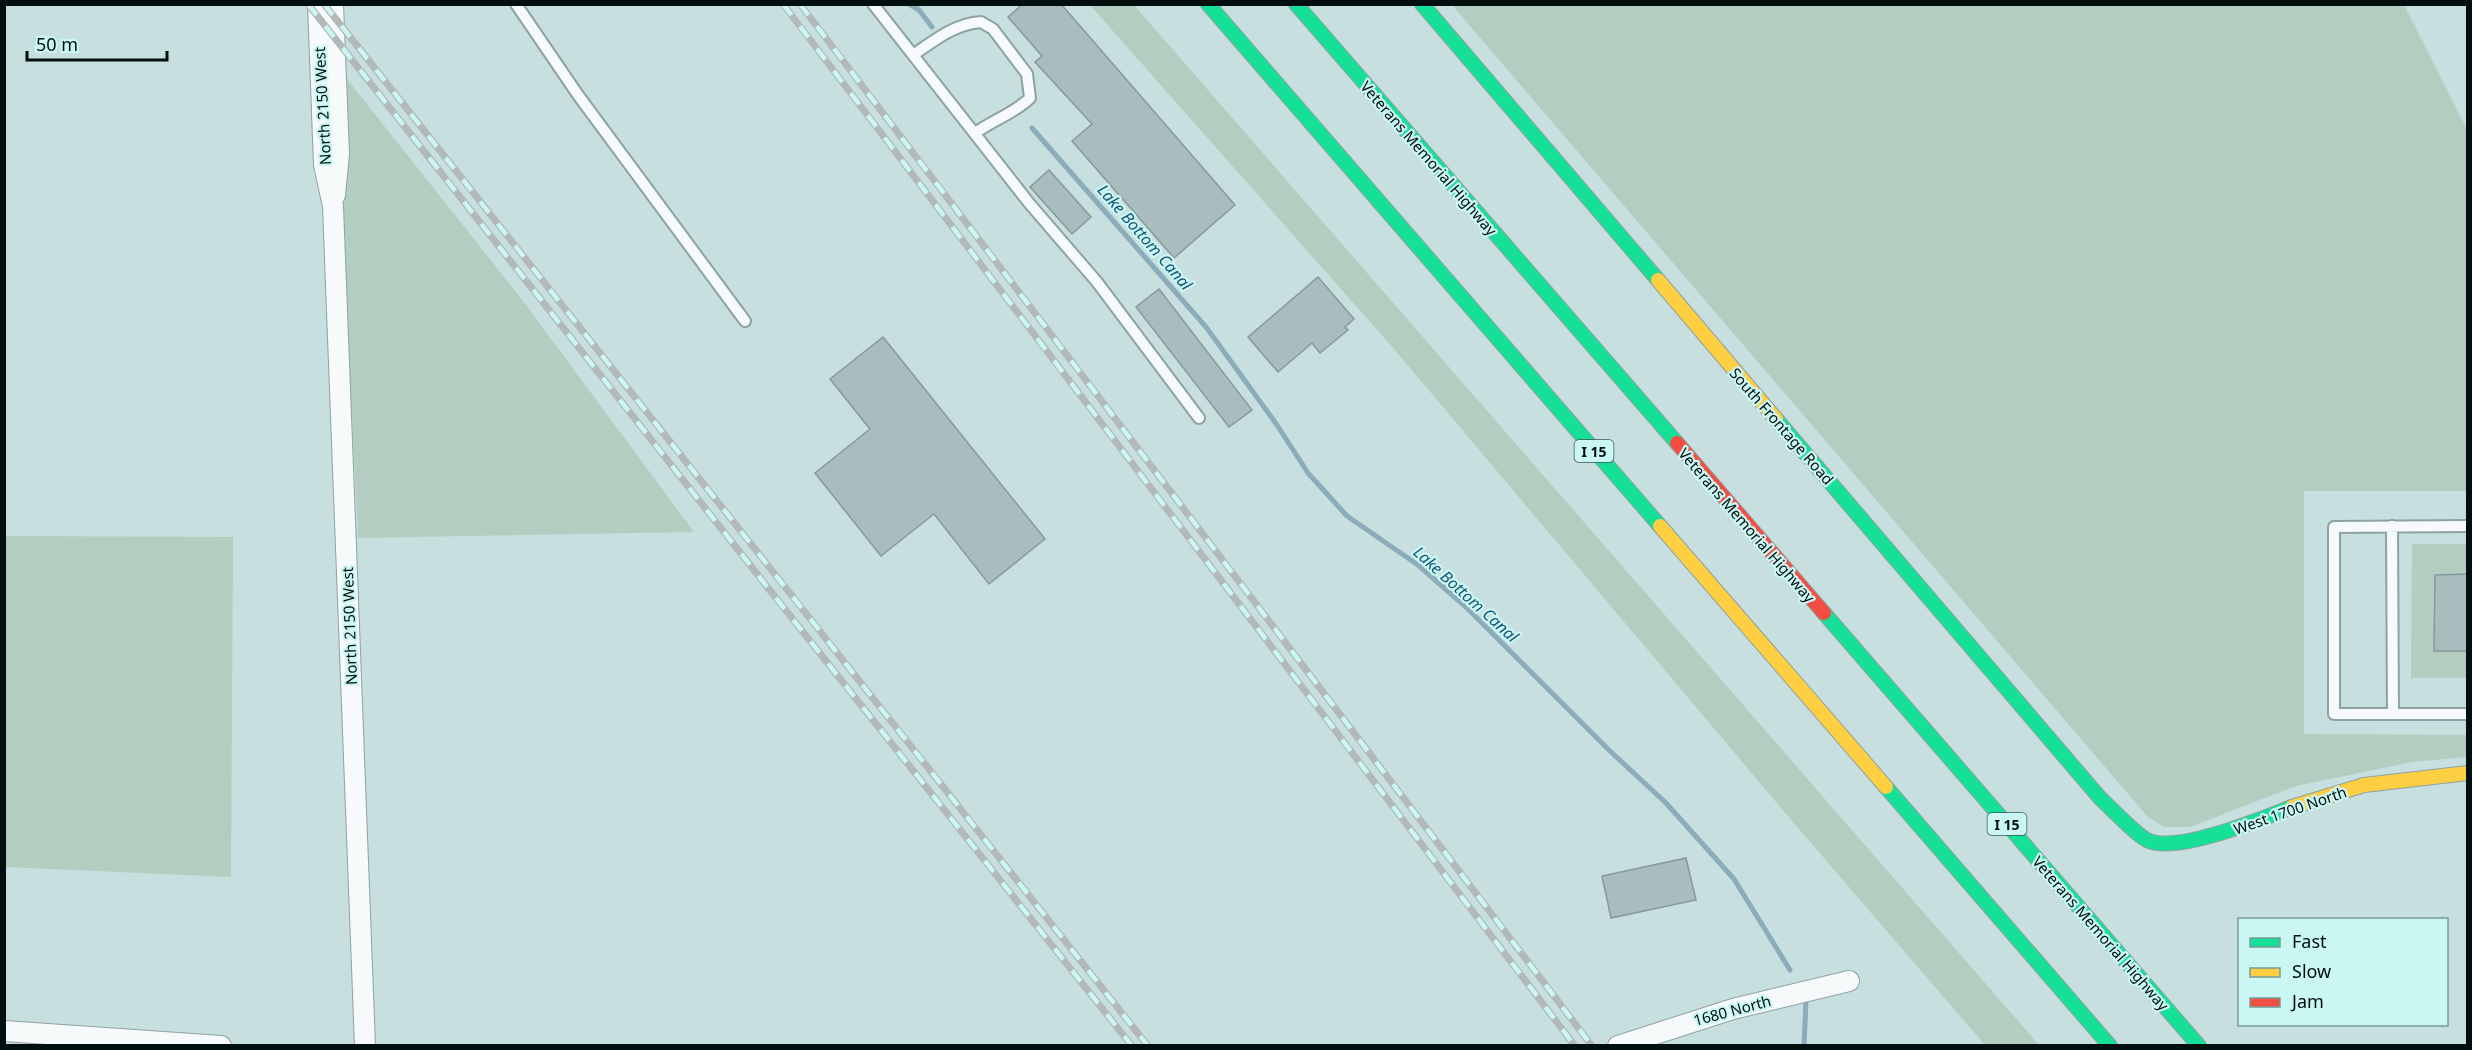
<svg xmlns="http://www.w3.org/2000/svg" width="2472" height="1050" font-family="'Noto Sans',sans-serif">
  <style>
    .green { fill: #b3cec1 }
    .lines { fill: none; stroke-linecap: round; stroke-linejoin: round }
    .stream { stroke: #8cacbb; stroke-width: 5 }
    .building { fill: #a9bcbe; stroke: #87999a; stroke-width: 1.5 }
    .lane-casing { stroke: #8fa2a2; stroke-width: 14 }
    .street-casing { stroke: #8fa2a2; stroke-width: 22 }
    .fast-casing { stroke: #8fa2a2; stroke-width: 16 }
    .slow-casing { stroke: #8fa2a2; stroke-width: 16 }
    .jam-casing { stroke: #8fa2a2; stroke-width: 16 }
    .lane { stroke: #f7fafa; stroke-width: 10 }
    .street { stroke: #f7fafa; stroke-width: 20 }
    .fast { stroke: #16e098; stroke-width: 14 }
    .slow { stroke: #ffcf43; stroke-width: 14 }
    .jam { stroke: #f24e42; stroke-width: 14 }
    .rail-casing { stroke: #b3b9b9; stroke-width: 7 }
    .rail { stroke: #caf6f4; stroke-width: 4.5; stroke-dasharray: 14; stroke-linecap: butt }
    .labels { text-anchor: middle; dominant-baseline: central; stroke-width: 4.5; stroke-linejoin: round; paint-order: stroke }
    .shield { fill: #caf6f4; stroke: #3d5453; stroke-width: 1.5 }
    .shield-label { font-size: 14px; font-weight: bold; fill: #010f0e }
    .street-label { font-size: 15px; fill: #010f0e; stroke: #caf6f4 }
    .water-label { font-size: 16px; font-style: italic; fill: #145675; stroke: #caf6f4 }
  </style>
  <rect width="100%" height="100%" fill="#c7dfde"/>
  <path class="green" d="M1090 5H1134L2039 1045H1985L1792 821 1394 349Z
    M1452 5H2404L2467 130V491H2304V734L2467 735V757L2412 762 2296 786 2190 827H2164L2148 817Z
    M343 74 520 297 694 532 358 538 342 213Z
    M5 536 233 537 231 877 5 867Z
    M2412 544H2467V574L2435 575 2434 650 2467 651V678H2411Z"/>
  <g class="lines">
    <path class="stream" d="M909 4 919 10 932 27
      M1032 128 1206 327 1277 425 1308 473 1347 516 1418 565 1467 608 1610 751 1666 803 1734 879 1790 970
      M1804 1046 1806 1001"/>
  </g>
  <path class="building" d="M1023 4H1061L1235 205 1174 258 1072 141 1092 124 1035 62 1042 56 1008 17Z
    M1049 170 1091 217 1072 234 1030 187Z
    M1318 277 1354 319 1345 327 1348 330 1320 353 1312 343 1278 372 1248 337Z
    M1159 289 1252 410 1229 427 1136 307Z
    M883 337 1045 539 989 584 934 514 881 556 815 473 870 429 830 379Z
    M2468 574V651H2434L2435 575Z
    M1686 858 1696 900 1611 918 1602 876Z"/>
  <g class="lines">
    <defs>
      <path id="lane" d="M516 4 578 95 745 321
        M873 4 1029 203 1097 282 1199 418
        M913 55C935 40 954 24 981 22L993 29 1027 74 1030 98C1015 113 993 120 975 133
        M2392 526 2393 714
        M2468 526 2334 527V714H2468"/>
      <path id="street" d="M318 4 324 165 333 206 365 1046
        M333 4 339 154 335 195
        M4 1031 221 1046
        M1618 1046 1733 1009 1849 981"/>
      <path id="fast" d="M1208 4 1660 526
        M1296 4 1677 443
        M1422 4 1658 280
        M1776 419 2100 798C2110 807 2138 837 2149 841 2179 853 2261 819 2292 807
        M1824 613 2199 1046
        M1886 787 2110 1046"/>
      <path id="slow" d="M1658 280 1776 419
        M1660 526 1886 787
        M2292 807 2364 785 2468 773"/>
      <path id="jam" d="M1677 443 1824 613"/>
    </defs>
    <use href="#lane" class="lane-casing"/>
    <use href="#street" class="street-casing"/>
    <use href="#fast" class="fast-casing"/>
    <use href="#slow" class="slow-casing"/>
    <use href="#jam" class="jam-casing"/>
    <use href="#lane" class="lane"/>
    <use href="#street" class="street"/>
    <use href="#fast" class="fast"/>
    <use href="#slow" class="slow"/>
    <use href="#jam" class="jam"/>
    <defs>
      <path id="rail" d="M308 4 776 598 1132 1046
        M324 4 1148 1046
        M783 4 1575 1046
        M800 4 1592 1046"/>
    </defs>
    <use href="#rail" class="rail-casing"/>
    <use href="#rail" class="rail"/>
  </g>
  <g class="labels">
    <g class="shield">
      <rect x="1574.5" y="440" width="39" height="22" rx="4.5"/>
      <rect x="1987.5" y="813" width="39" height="22" rx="4.5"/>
    </g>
    <g class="shield-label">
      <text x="1594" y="451">I 15</text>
      <text x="2007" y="824">I 15</text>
    </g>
    <g class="street-label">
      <text transform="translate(322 106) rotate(-93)">North 2150 West</text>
      <text transform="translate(1429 158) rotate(49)">Veterans Memorial Highway</text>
      <text transform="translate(1782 426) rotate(49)">South Frontage Road</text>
      <text transform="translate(1747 525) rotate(49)">Veterans Memorial Highway</text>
      <text transform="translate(349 626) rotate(-92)">North 2150 West</text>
      <text transform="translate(2290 810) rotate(-19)">West 1700 North</text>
      <text transform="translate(2101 933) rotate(49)">Veterans Memorial Highway</text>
      <text transform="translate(1732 1010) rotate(-15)">1680 North</text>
    </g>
    <g class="water-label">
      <text transform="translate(1145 237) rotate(49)">Lake Bottom Canal</text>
      <text transform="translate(1466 594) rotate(42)">Lake Bottom Canal</text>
    </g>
  </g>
  <rect width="2472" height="1050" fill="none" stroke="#010f0e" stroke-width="12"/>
  <rect x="2238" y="918" width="210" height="108" fill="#caf6f4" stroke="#7a9a98" stroke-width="1.5"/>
  <rect x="2250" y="938" width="30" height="9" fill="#16e098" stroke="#7a9a98" stroke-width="1.5"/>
  <text x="2292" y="948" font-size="18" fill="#010f0e">Fast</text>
  <rect x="2250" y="968" width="30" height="9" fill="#ffcf43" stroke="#7a9a98" stroke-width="1.5"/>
  <text x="2292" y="978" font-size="18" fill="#010f0e">Slow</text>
  <rect x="2250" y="998" width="30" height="9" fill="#f24e42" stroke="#7a9a98" stroke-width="1.5"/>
  <text x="2292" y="1008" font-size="18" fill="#010f0e">Jam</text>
  <path d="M27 51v9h140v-9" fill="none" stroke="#010f0e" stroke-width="3"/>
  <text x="36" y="51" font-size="18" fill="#010f0e" stroke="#caf6f4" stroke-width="4.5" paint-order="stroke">50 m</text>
</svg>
